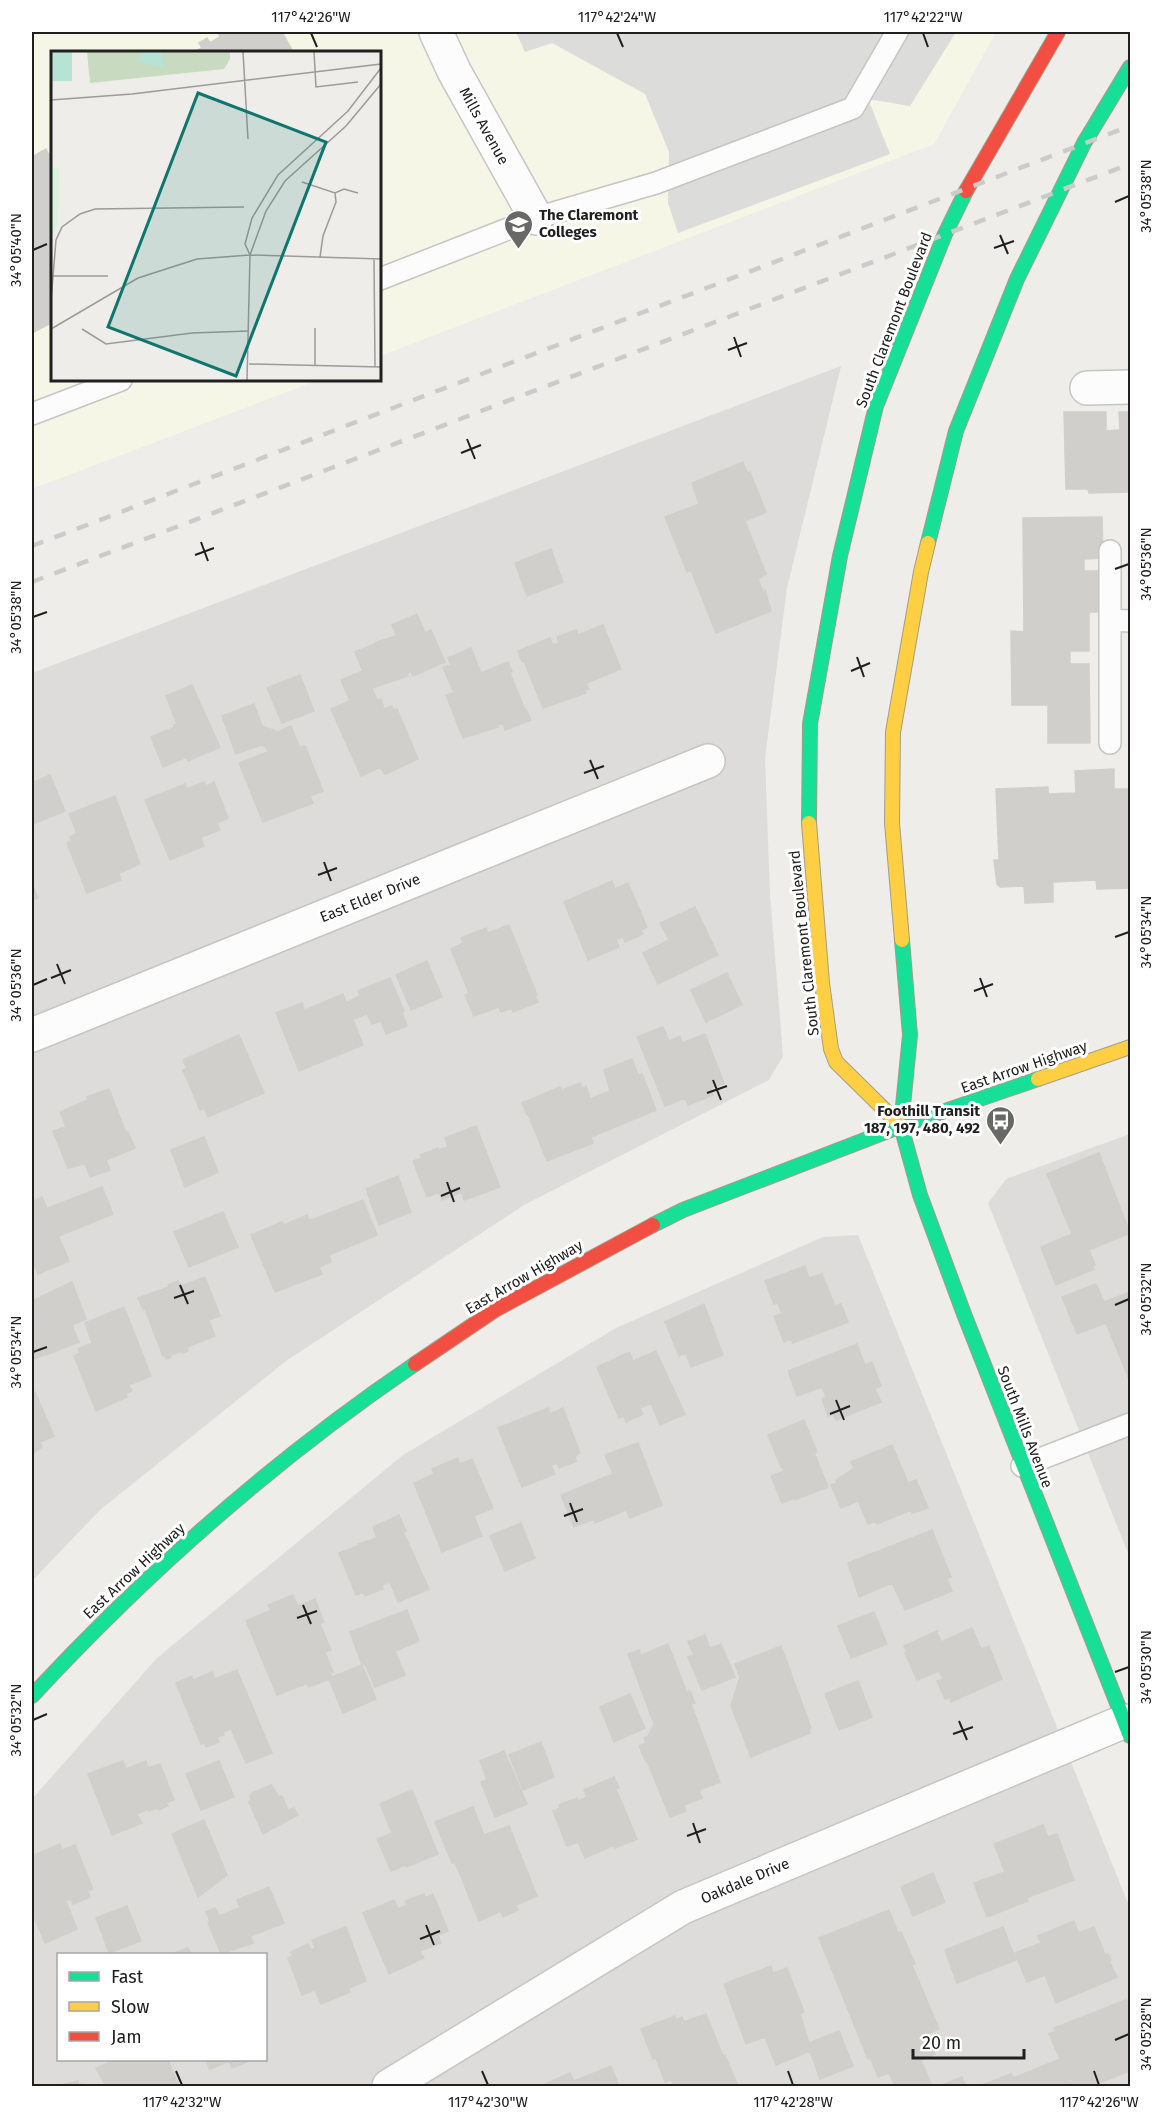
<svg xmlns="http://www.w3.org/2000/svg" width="1162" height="2118" font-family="'Fira Sans',sans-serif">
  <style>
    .residential { fill: #dddcda; fill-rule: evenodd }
    .education { fill: #f5f6e6 }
    .religious { fill: #dcdcda }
    .building { fill: #d1cfcc; stroke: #d1cfca; stroke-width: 1.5 }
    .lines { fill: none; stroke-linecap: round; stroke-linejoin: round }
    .lane-casing { stroke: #c5c5c3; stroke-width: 24 }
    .street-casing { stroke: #c5c5c3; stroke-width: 36 }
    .fast-casing { stroke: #a49d87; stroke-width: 16 }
    .slow-casing { stroke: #a49d87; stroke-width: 16 }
    .jam-casing { stroke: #a49d87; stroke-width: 16 }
    .lane { stroke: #fcfcfc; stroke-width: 21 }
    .street { stroke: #fcfcfc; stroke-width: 33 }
    .fast { stroke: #16e098; stroke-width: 14 }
    .slow { stroke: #ffcf43; stroke-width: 14 }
    .jam { stroke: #f24e42; stroke-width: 14 }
    .rail { stroke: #cbcbca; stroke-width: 4.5; stroke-dasharray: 12 12; stroke-linecap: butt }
    .ticks { fill: none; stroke: #202020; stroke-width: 2 }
    .labels { text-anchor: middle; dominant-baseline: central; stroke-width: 6; stroke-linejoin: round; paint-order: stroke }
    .street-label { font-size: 15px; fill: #202020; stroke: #fff }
    .poi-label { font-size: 15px; font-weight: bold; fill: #202020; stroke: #fff; text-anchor: start }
    .inset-road { fill: none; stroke: #9c9b99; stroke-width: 1.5 }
    .view { fill: #0f766e; fill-opacity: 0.15; stroke: #0f766e; stroke-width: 3 }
    .inset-edge { fill: none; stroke: #202020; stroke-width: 3 }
    .neatline { fill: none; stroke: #202020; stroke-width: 2 }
    .ticks-label { font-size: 15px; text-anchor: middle; fill: #202020 }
  </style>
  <rect width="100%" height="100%" fill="#eeede9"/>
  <path class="residential" d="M841 366 787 588 765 758 770 894 783 1056 769 1080 524 1205 286 1361 100 1510 32 1581V673Z
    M1130 1134V1558L988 1203 1006 1179Z
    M858 1235 1130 1908V2086H32V1799L157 1658 403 1455 616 1328 823 1237ZM58 1954H266V2060H58Z"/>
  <path class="education" d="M32 32H996L934 144 380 356V52H52V380H318L32 489Z"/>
  <path class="religious" d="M516 32H956L910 106 868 99 890 154 678 233 668 203 669 152 645 94 552 43 525 52Z"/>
  <path class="building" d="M218 32H282L293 52H194L202 48 199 43 207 38 210 43 220 37Z
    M46 149 49 155 52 153V326L51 323 32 333V157Z
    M1064 412H1106V431L1120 430 1119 412H1130V492L1089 493 1088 489H1066Z
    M743 462 747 473 750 472 766 512 745 521 766 574 758 579 763 591 765 590 771 611 716 633 691 570 687 572 665 517 699 504 692 483Z
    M1102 517 1103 558 1084 559V571H1104V612H1089V651H1070V664H1089L1090 743H1048V705H1012L1011 631 1024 632 1023 518Z
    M551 549 563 582 527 596 515 563Z
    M417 614 425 633 431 630 445 662 413 676 392 625Z
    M603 625 621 669 586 683 589 689 585 690 586 693 543 708 524 661 522 662 518 651 550 638 553 645 559 643 557 637 576 630 578 635Z
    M396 636 410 672 407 674 408 676 372 688 377 700 381 699 384 709 392 706 394 710 397 709 418 759 388 773 384 774 381 767 361 776 331 709 350 701 341 680 363 671 355 652 377 643 376 642Z
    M471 648 481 673 508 662 512 672 510 673 525 710 526 709 531 720 505 730 503 723 497 725 498 727 463 738 446 695 454 693 443 667 451 665 448 658Z
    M300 675 314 711 282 723 267 688Z
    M192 685 220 747 188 761 187 757 163 767 151 737 175 727 174 725 177 724 166 696Z
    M254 704 262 726 278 732 291 726 300 748 305 746 323 791 310 796 313 803 263 822 239 763 268 752 266 747 261 745 236 754 222 716Z
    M1114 769V789H1130V888L1097 889 1096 880 1053 882V902L1025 903 1024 886 1000 887 997 884 994 860H999L996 789 1048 787V794L1076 793 1075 771Z
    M50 775 65 811 33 824 32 783Z
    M204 782 206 786 214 782 228 818 217 823 220 830 201 837 204 846 170 860 145 800 185 784 187 789Z
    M115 796 140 864 119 873 121 880 87 893 67 843 71 841 70 837 77 833 69 814Z
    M612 881 615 889 628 883 647 927 641 930 643 934 625 942 623 937 616 939 619 947 588 960 564 902Z
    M32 883 38 898 32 900Z
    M695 907 718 955 658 984 643 953 669 940 660 923Z
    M509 925 537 995 535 996 538 1002 513 1012 512 1008 501 1012 499 1007 474 1016 465 995 469 993 451 949 463 943 461 938 486 928 488 933Z
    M427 961 442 997 411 1010 396 975Z
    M727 973 742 1005 706 1022 691 990Z
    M390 978 404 1011 402 1012 407 1026 386 1034 381 1021 372 1024 367 1014 353 1019 347 1002 360 996 358 991Z
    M343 994 363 1045 299 1071 276 1013 302 1003 305 1010Z
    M663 1027 669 1041 680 1036 682 1043 705 1034 724 1083 711 1088 713 1095 688 1105 685 1098 665 1106 637 1037Z
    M239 1035 264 1093 208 1117 204 1108 200 1110 183 1070 187 1069 183 1060Z
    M632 1059 638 1075 642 1074 656 1110 591 1137 593 1143 547 1161 528 1114 527 1115 522 1103 560 1087 562 1090 580 1083 582 1088 586 1086 590 1099 610 1091 604 1070Z
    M109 1089 126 1133 128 1132 135 1148 106 1160 110 1170 90 1177 85 1164 68 1168 53 1131 66 1127 60 1112 88 1100 87 1097Z
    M476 1126 500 1187 464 1200 462 1192 442 1200 439 1192 427 1197 413 1161 422 1158 420 1155 438 1148 439 1150 448 1147 445 1138Z
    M204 1137 218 1172 185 1187 171 1150Z
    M1099 1153 1130 1233 1089 1250 1095 1265 1093 1266 1094 1269 1056 1285 1041 1247 1072 1234 1047 1174Z
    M398 1176 411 1212 379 1225 366 1189Z
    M102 1187 113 1214 59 1236 48 1208Z
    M42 1197 69 1261 38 1274 32 1259V1202Z
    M363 1200 377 1235 329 1255 331 1262 319 1267 322 1274 275 1292 251 1235 282 1222 284 1225 307 1215 309 1220 314 1219Z
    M223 1212 238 1247 189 1267 174 1232Z
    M805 1266 809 1278 822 1274 835 1306 841 1304 848 1322 793 1343 791 1339 784 1342 774 1316 782 1314 778 1303 774 1304 765 1281Z
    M205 1277 220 1316 209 1320 215 1336 187 1347 188 1351 182 1353 181 1351 171 1355V1357L167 1359 165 1356H163L145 1309H143L138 1298 169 1287 168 1285 178 1281 181 1286Z
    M72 1282 86 1319 72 1325 79 1342 46 1355 32 1319V1301Z
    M1096 1284 1104 1302 1130 1292V1378L1129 1379 1106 1323 1077 1334 1062 1297Z
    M704 1304 723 1355 691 1367 686 1353 679 1356 665 1322Z
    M124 1307 151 1376 129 1385 132 1391 126 1393 127 1397 96 1411 74 1356 80 1353 78 1349 92 1343 85 1323Z
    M32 1322 44 1355 32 1360Z
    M857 1344 865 1365 872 1362 881 1386 875 1389 881 1402 836 1420 833 1414 828 1416 822 1399 826 1396 822 1387 797 1396 788 1371Z
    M656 1351 685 1414 660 1425 651 1403 640 1408 643 1414 626 1422 624 1416 619 1418 597 1367 627 1353H630L633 1361Z
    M35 1392 54 1436 40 1442 42 1447 32 1454V1394Z
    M548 1408 550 1414 563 1408 580 1453 575 1456 577 1461 559 1468 557 1463 551 1465 555 1474 522 1487 498 1428Z
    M804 1420 817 1452 781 1467 768 1435Z
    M638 1443 662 1505 630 1518 626 1510 595 1523 594 1519 574 1527 561 1495 613 1474 605 1455Z
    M892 1445 908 1483 916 1480 928 1508 912 1513 911 1510 877 1524 876 1521 868 1524 858 1501 841 1508 831 1485 837 1483 836 1480 854 1468 851 1462Z
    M815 1455 828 1487 795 1500V1498L782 1503 771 1476 784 1471 782 1467Z
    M458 1458 460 1464 472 1459 493 1508 474 1516 482 1536 442 1552 414 1483 434 1474 432 1469Z
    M399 1515 406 1531H403L429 1589 398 1602 390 1582 382 1585 383 1589 365 1596 364 1592 356 1595 339 1553 358 1546V1544L377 1538 373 1527Z
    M521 1523 535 1558 505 1571 490 1536Z
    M932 1530 951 1577 947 1578 952 1591 905 1610 892 1583 859 1597 848 1563Z
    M293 1595 298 1606 315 1599 324 1622 320 1624 331 1650 325 1652 333 1672 330 1673 332 1677 362 1665 376 1699 343 1713 329 1679 309 1687 308 1683 277 1695 246 1621 271 1610 268 1605Z
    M407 1610 419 1641 395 1651 405 1675 375 1687 365 1664 362 1665 350 1632Z
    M874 1612 887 1644 851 1658 838 1626Z
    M972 1628 981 1649 989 1646 1002 1679 951 1702 950 1697 945 1699 937 1681 943 1679 939 1671 917 1680 905 1653 907 1652 904 1646 937 1631 941 1642Z
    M705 1635 710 1648 721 1644 735 1677 702 1690 688 1657 694 1655 688 1642Z
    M668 1644 687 1693 690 1691 695 1703 691 1704 720 1782 699 1790 702 1798 684 1805 686 1811 670 1817 647 1761 646 1762 639 1746 646 1743 644 1738 648 1736 654 1724 628 1654 639 1650 641 1655Z
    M781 1646 811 1728 809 1729 810 1733 751 1757 731 1706 740 1677 735 1664Z
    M237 1670 272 1753 246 1763 231 1729 223 1732 224 1735 217 1737 219 1742 206 1747 204 1743 201 1744 176 1683 192 1676 193 1680 212 1672 215 1679Z
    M858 1681 872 1717 839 1730 825 1694Z
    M630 1694 645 1728 614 1742 600 1707Z
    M541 1742 554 1777 523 1790 509 1755Z
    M504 1751 527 1804 495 1817 481 1782 487 1780 480 1761Z
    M123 1761 126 1769 146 1761 148 1768 160 1764 174 1800 166 1803 168 1806 158 1810 157 1808 149 1811 148 1809 137 1814 142 1823 112 1835 88 1774Z
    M219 1761 234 1797 201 1810 186 1774Z
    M614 1777 619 1788 616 1789 637 1839 615 1848 614 1845 585 1858 578 1842 567 1846 553 1811 560 1808 559 1805 577 1798 578 1801 587 1797 584 1790Z
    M271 1785 279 1797 282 1796 288 1810 294 1808 298 1815 263 1834 249 1802 251 1800 250 1796 252 1793Z
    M412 1790 438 1854 406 1867 405 1865 391 1871 377 1839 392 1833 380 1804Z
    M473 1807 484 1835 509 1826 537 1896 516 1905 518 1910 503 1917 501 1911 479 1921 455 1862 452 1863 435 1822Z
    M204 1820 227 1875 198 1897 172 1834Z
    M1043 1825 1048 1837 1057 1834 1074 1880 1026 1898 1028 1901 987 1917 974 1883 1005 1872 994 1844Z
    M60 1844 62 1850 75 1845 93 1889 88 1891 90 1897 73 1904 71 1899 66 1901 77 1929 45 1943 32 1912 33 1910 32 1856Z
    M933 1873 945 1902 913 1916 901 1887Z
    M269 1887 284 1923 251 1936 237 1900Z
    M424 1894 425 1898 433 1894 448 1931 438 1935 441 1943 420 1951 424 1958 389 1974 363 1913 394 1900 398 1909 407 1905 405 1901Z
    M127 1906 141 1941 109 1953 96 1918Z
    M215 1908 219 1916 239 1908 253 1943 221 1954 208 1922 210 1921 206 1912Z
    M889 1910 898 1933 901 1932 915 1964 912 1965 939 2029 927 2034 935 2054 921 2060 932 2086H895L889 2073 878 2077 870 2057 868 2059 819 1938Z
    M1074 1921 1078 1933 1094 1927 1105 1955 1108 1954 1111 1960 1109 1961 1117 1977 1056 2003 1045 1975 1027 1982 1015 1953 1041 1943 1038 1936Z
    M346 1927 366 1981 349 1988 350 1992 321 2004 315 1990 302 1995 288 1958 293 1956 291 1952 308 1944 311 1950 315 1948 312 1940Z
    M1003 1927 1016 1960 957 1983 945 1950Z
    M188 1948 191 1954H171Z
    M771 1966 773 1973 787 1968 804 2012 800 2014 809 2043 839 2031 853 2066 820 2079 810 2051 776 2065 765 2037 746 2044 724 1984Z
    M1126 2000 1128 2002 1130 2001V2071L1091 2086H1078L1074 2078 1069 2080 1070 2082 1074 2080 1077 2086H979L1011 2074 1013 2078 1060 2059 1049 2034 1056 2031 1054 2028Z
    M706 2014 723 2056 725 2055 738 2086H674L671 2080 665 2082 656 2058 653 2059 641 2029 675 2016 676 2020 682 2017 684 2022Z
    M115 2060H168L178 2084 172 2086H106L96 2068Z
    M206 2060H252L232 2068 229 2061 210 2069Z
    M611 2066 619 2086H543V2085L570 2073 574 2081Z
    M962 2077 966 2086H939Z
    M78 2081 79 2085 82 2084 83 2086H57Z"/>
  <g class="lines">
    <defs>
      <path id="lane" d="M380 279 536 218 656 183 853 108 897 32
        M32 414 121 380
        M1110 620 1130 621
        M1110 743V551
        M1022 1466 1130 1424"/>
      <path id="street" d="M436 32 454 71 536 218
        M1087 388 1130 387
        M32 1035 708 761
        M389 2086 683 1907 1125 1721"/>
      <path id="fast" d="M928 543 956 431 1017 279 1084 143 1130 67
        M809 823 810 724 840 556 876 406 945 234 966 191
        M902 940 910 1035 901 1126 920 1195 964 1314 1130 1736
        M653 1225 683 1210 901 1126 1038 1079
        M32 1696C147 1572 275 1459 415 1364"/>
      <path id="slow" d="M809 823 822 983 831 1049 836 1062 901 1126
        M902 940 892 823 893 732 921 572 928 543
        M1038 1079 1130 1047"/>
      <path id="jam" d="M966 191 1058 32
        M415 1364 495 1310 653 1225"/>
    </defs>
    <use href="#lane" class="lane-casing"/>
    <use href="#street" class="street-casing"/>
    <use href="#fast" class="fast-casing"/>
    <use href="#slow" class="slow-casing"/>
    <use href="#jam" class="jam-casing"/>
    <use href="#lane" class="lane"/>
    <use href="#street" class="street"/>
    <use href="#fast" class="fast"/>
    <use href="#slow" class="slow"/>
    <use href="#jam" class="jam"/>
    <path class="rail" d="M32 546 1130 126
      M32 582 1130 164"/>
  </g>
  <path class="ticks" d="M311 33 317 47M617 33 623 47M923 33 928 47M1115 202 1129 196M1000 235 1008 254M994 248 1014 241M33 250 47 244M734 337 741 357M728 350 747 343M467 439 475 459M461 453 481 445M201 542 208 561M195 555 214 548M1115 569 1129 564M33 617 47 612M857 657 864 677M851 671 870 663M590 760 598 779M584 773 604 766M324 862 331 881M318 875 337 868M1115 937 1129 932M57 964 65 984M51 978 71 970M980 978 987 997M33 985 47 979M974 991 993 984M713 1080 721 1100M707 1093 727 1086M447 1182 454 1202M441 1196 460 1188M180 1285 188 1304M174 1298 194 1291M1115 1305 1129 1299M33 1352 47 1347M836 1400 844 1420M830 1414 850 1406M570 1503 577 1522M564 1516 583 1509M303 1605 311 1624M297 1618 317 1611M1115 1672 1129 1667M33 1720 47 1714M959 1721 967 1740M953 1734 973 1727M693 1823 700 1843M687 1836 706 1829M426 1925 434 1945M420 1939 440 1931M1115 2040 1129 2034M176 2071 182 2085M482 2071 488 2085M788 2071 793 2085M1094 2071 1099 2085"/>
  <defs>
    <symbol id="university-pin" viewBox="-11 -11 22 30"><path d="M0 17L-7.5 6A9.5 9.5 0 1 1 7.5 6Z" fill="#686866" stroke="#fff"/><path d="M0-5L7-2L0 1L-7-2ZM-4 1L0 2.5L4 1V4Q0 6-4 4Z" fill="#fff"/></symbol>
    <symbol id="bus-pin" viewBox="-11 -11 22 30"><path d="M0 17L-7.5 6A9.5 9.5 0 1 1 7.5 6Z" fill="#686866" stroke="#fff"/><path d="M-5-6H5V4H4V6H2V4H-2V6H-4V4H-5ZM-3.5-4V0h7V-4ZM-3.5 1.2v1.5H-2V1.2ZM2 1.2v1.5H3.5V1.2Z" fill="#fff"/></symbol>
  </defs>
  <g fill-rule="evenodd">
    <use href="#university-pin" x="502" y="208" width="33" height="45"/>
    <use href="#bus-pin" x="984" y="1104" width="33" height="45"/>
  </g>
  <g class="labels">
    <g class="street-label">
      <text transform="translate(484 126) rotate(61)">Mills Avenue</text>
      <text transform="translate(894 320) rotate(-69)">South Claremont Boulevard</text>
      <text transform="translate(370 898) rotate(-22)">East Elder Drive</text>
      <text transform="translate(804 943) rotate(-96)">South Claremont Boulevard</text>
      <text transform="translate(1024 1067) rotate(-19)">East Arrow Highway</text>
      <text transform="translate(524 1277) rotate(-30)">East Arrow Highway</text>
      <text transform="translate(1025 1427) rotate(69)">South Mills Avenue</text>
      <text transform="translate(134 1571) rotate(-43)">East Arrow Highway</text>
      <text transform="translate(745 1881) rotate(-23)">Oakdale Drive</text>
    </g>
    <g class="poi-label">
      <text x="539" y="215">The Claremont<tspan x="539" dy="17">Colleges</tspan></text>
      <text x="980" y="1111" text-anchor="end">Foothill Transit<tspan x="980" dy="17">187, 197, 480, 492</tspan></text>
    </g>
  </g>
  <g transform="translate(51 51)">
    <rect width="330" height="330" fill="#eeede9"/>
    <path d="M36 1H179V8L173 18 39 32Z" fill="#c8dbc0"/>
    <path d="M0 117H8L7 172 0 189Z" fill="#d9f2db"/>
    <path d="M0 1H21V30H0ZM92 1H111L112 17 86 10Z" fill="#b7e3d4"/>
    <path class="inset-road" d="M192 1 197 88M263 1 265 36 307 31M0 49 81 43 330 13M251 131 284 142 293 138 307 142M199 204 194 193 201 167 227 124 297 60 330 17M269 206 272 185 285 151 284 142M323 208 324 316M1 225H57M0 250 5 189 11 176 29 163 44 158 193 156M264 277V314M0 278 87 227 146 208 199 204 330 208M31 278 55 293 141 282 198 280M198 313 330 316M196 329 199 204 215 160 234 130 295 75 330 33"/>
    <path class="view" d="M147 42 275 91 185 325 57 276Z"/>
    <rect width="330" height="330" class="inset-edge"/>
  </g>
  <rect width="1162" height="2118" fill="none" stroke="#ffffff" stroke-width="66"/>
  <rect x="57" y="1953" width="210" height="108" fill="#ffffff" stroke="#a6a6a6" stroke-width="1.5"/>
  <rect x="69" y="1972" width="30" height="9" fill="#16e098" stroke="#a6a6a6" stroke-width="1.5"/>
  <text x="111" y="1983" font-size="18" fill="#202020">Fast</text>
  <rect x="69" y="2002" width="30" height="9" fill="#ffcf43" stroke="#a6a6a6" stroke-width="1.5"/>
  <text x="111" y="2013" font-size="18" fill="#202020">Slow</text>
  <rect x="69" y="2032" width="30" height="9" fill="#f24e42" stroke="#a6a6a6" stroke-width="1.5"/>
  <text x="111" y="2043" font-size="18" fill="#202020">Jam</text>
  <path d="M913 2049v9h111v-9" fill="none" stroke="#202020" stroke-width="3"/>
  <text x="922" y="2049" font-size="18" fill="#202020" stroke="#ffffff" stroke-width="4.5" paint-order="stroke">20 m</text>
  <rect x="33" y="33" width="1096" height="2052" class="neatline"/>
  <g class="ticks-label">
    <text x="311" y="22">117°42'26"W</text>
    <text x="617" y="22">117°42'24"W</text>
    <text x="923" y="22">117°42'22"W</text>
    <text transform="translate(1146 196) rotate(-90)" y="5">34°05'38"N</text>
    <text transform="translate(16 250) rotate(-90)" y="5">34°05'40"N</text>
    <text transform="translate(1146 564) rotate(-90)" y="5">34°05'36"N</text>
    <text transform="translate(16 617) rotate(-90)" y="5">34°05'38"N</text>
    <text transform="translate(1146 932) rotate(-90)" y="5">34°05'34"N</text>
    <text transform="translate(16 985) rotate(-90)" y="5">34°05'36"N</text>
    <text transform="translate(1146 1299) rotate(-90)" y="5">34°05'32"N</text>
    <text transform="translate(16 1352) rotate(-90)" y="5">34°05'34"N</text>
    <text transform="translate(1146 1667) rotate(-90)" y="5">34°05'30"N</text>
    <text transform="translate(16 1720) rotate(-90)" y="5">34°05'32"N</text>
    <text transform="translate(1146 2034) rotate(-90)" y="5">34°05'28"N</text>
    <text x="182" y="2107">117°42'32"W</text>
    <text x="488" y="2107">117°42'30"W</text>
    <text x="793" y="2107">117°42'28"W</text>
    <text x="1099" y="2107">117°42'26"W</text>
  </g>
</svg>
